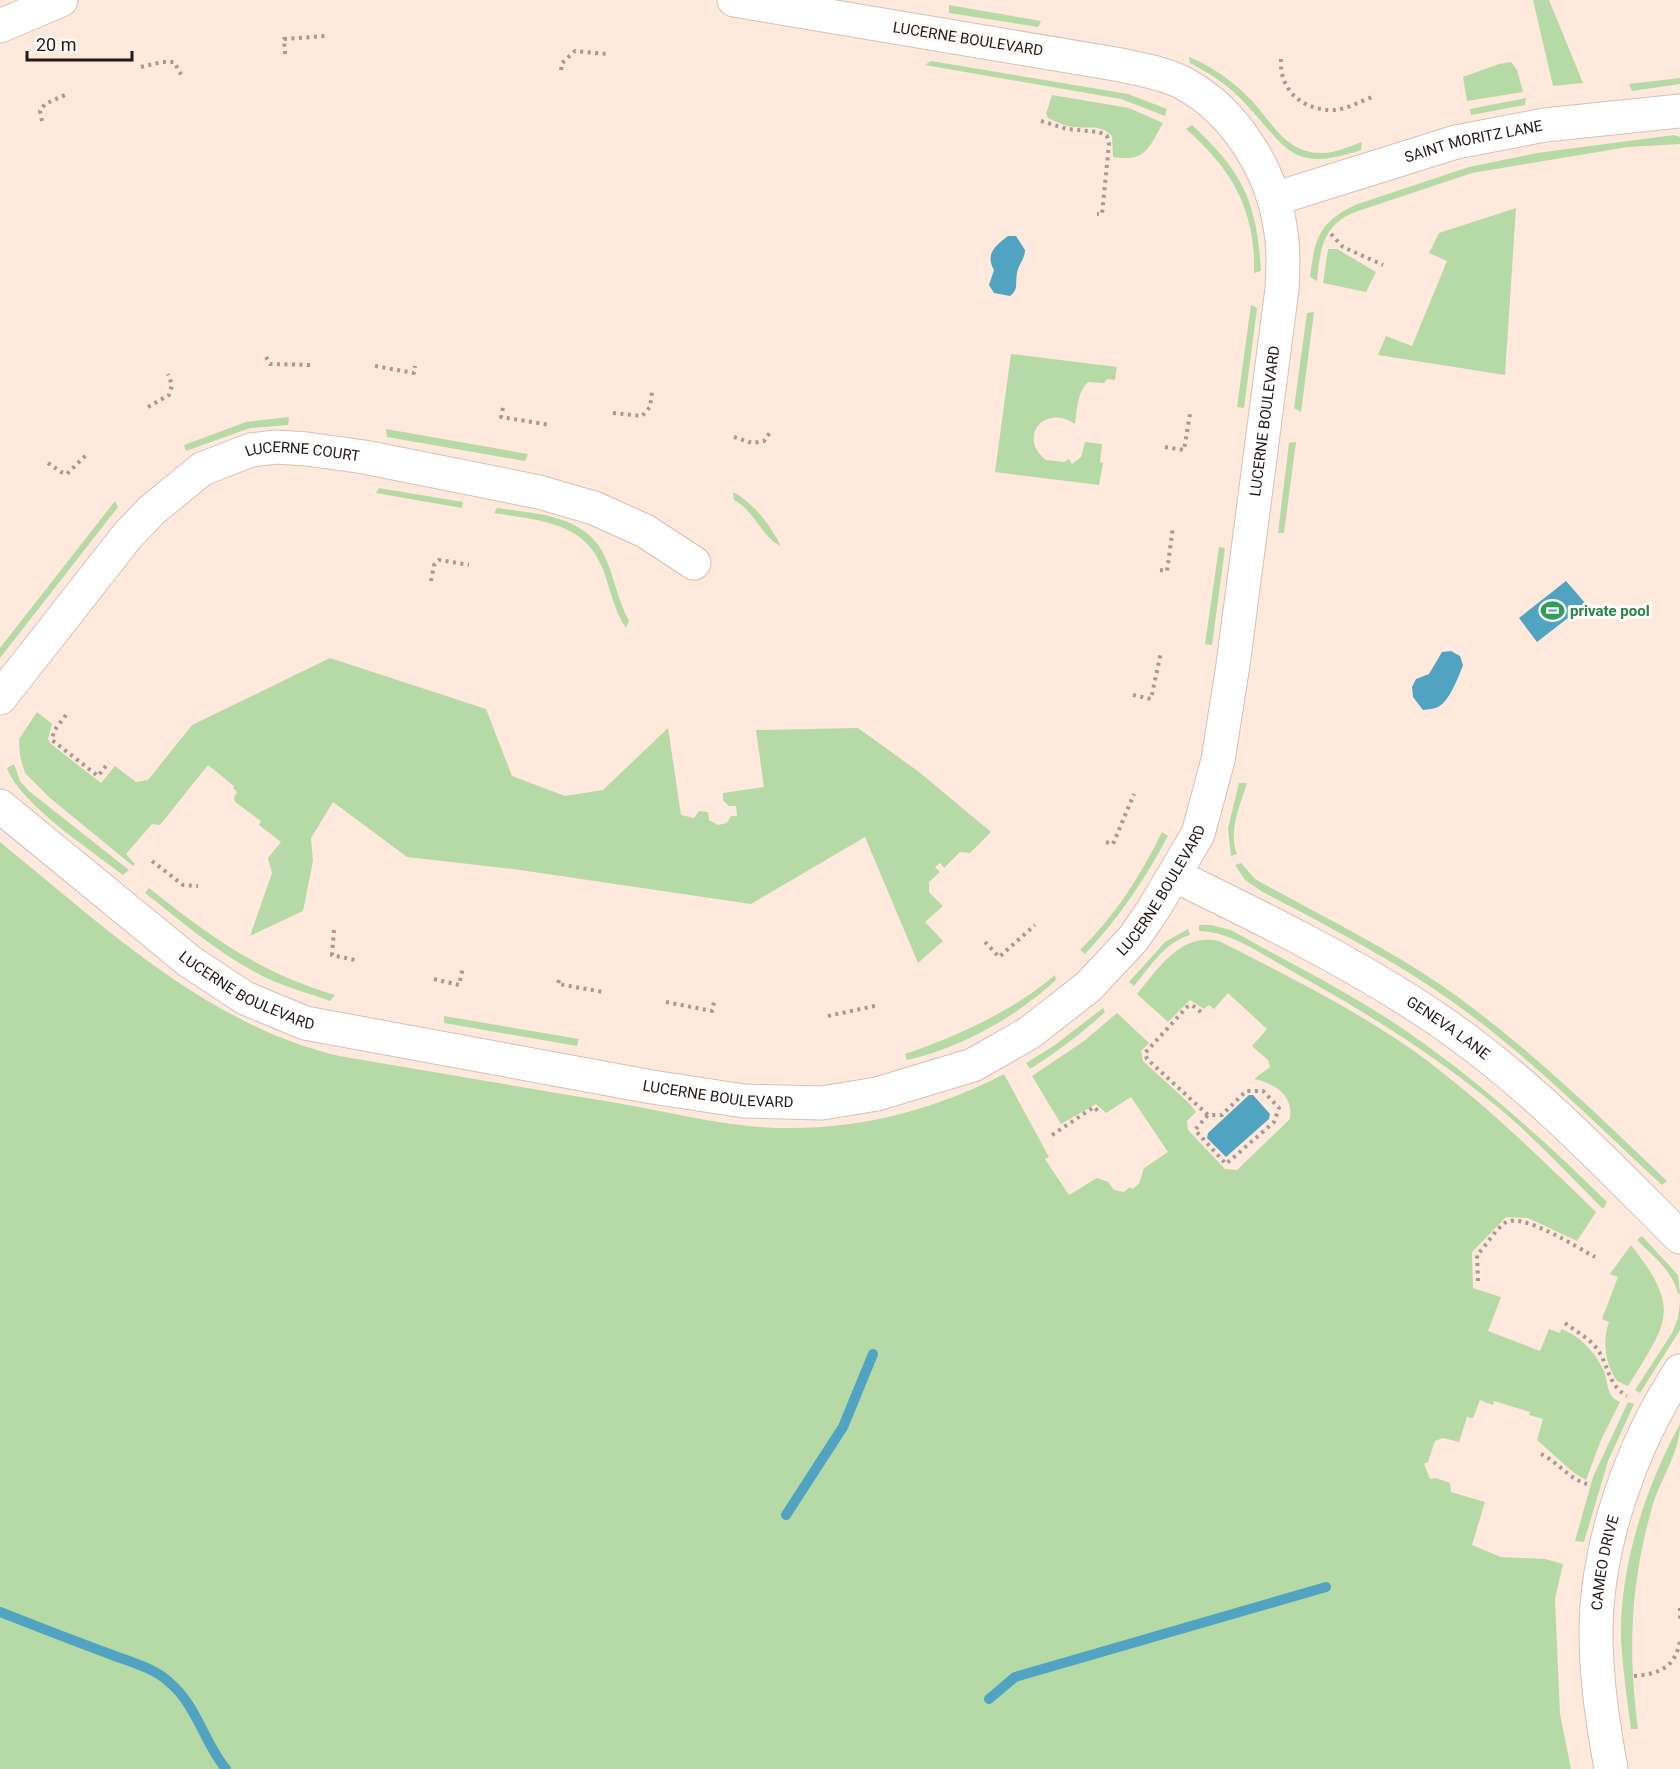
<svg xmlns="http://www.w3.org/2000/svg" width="1680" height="1769" font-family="Roboto,sans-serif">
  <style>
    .green { fill: #b5daa5 }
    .water { fill: #51a3c2 }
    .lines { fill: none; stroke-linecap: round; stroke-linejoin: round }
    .stream { stroke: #51a3c2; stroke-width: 10 }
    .minor-casing { stroke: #d6c0b4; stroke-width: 35 }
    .path { stroke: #aa9990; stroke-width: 4; stroke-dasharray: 3 4.5; stroke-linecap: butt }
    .minor { stroke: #fff; stroke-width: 33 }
    .labels { text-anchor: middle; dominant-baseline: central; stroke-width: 6; stroke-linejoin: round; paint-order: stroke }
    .street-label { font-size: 15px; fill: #231b17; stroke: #fffaf8 }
    .leisure-label { font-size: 15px; font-weight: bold; fill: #27864d; stroke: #fffaf8; text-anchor: start }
  </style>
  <rect width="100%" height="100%" fill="#ffe9dc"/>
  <path class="green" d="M1533 0H1549L1583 83 1553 86Z
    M949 5 1041 21 1038 27 949 13Z
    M1189 57C1209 65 1230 79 1246 95 1271 118 1283 154 1323 153 1336 153 1350 146 1362 142L1361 150C1289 174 1287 147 1243 101 1228 85 1209 73 1190 63Z
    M931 61 1128 94 1167 109 1165 116 1121 99 925 65Z
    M1511 62 1517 70 1523 92 1467 101 1463 77 1499 64Z
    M1680 78V84L1632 91 1629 84Z
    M1052 95 1129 108 1163 123C1148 149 1146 162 1113 157L1112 136C1100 124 1091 129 1076 127 1067 127 1056 122 1048 118L1046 114Z
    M1526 98 1525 105 1471 115 1470 109Z
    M1192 125C1243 172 1257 202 1261 271L1254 273C1256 211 1232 169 1186 129Z
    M1674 135 1680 137V144L1628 147 1472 173 1355 212C1323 225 1320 249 1317 281L1310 277C1315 239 1318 223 1355 205L1469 167 1537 153Z
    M1516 208 1505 375 1378 355 1386 336 1412 346 1447 261 1429 253 1439 233Z
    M1328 249H1337L1376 272 1366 292 1323 283Z
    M1251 305 1257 308 1244 408 1237 407Z
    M1314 312 1301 412 1294 408 1307 313Z
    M1011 354 1117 367 1115 380 1107 379 1104 383 1088 382C1077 393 1077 410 1075 424 1044 403 1017 438 1046 460L1064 462 1069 459 1072 464 1081 457 1085 442 1102 444 1100 462 1103 463 1099 485 995 472Z
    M289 417 288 425 250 428 186 451 184 445 246 422Z
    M386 429 528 454 525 461 387 437Z
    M1296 442 1284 533H1278L1289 443Z
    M379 488 463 502 462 508 376 493Z
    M733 492C755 504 769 524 781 546 762 538 756 512 734 500Z
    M115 501 118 507 0 658V648Z
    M497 508C537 514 588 515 606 559 615 580 618 601 629 621L626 628C614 610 611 592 604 572 586 521 541 521 494 513Z
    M1219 547 1225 548 1212 645 1205 644Z
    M330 658 486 709 512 776 565 796 603 790 668 728 681 815 694 818 699 811 708 812 709 820 718 825 727 823 731 816H737L736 806H729L723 800V793L764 787 756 730 858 728 919 772 991 832 970 853 960 852 944 868 940 863 935 867 940 872 929 882V892L943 906 925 922 943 941 918 963 865 837 751 904 513 869 407 857 333 802 311 838 313 861 303 911 250 936 272 873 268 858 281 842 259 825 261 821 235 802 234 797 237 792 233 788 234 786 208 765 160 825 152 824 126 854 135 864 133 866 50 798 25 773 20 756 19 739 37 712 52 724 48 739 51 744 101 783 115 766 136 782 148 780 192 725Z
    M14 764 20 781 29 791 129 870 123 875C91 850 20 804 7 768Z
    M1239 783H1247C1240 806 1228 830 1237 854L1231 856 1228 828Z
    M1162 832 1168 836C1145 879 1119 918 1085 954L1080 950C1115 916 1141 875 1162 832Z
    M0 842C104 926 205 1024 339 1056 430 1071 520 1087 611 1102 660 1110 709 1123 759 1127 845 1133 927 1114 1004 1074L1049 1157 1045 1159 1069 1195 1097 1178 1108 1182 1114 1190 1124 1192 1130 1187 1132 1189 1139 1184 1144 1168 1168 1152 1131 1097 1106 1113 1096 1104 1061 1124 1032 1076 1084 1041 1117 1013 1149 1043 1141 1051 1143 1061 1190 1104 1196 1112 1187 1121 1188 1130 1225 1169 1237 1170 1290 1119C1294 1095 1274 1083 1254 1079L1270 1067 1268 1060 1252 1046 1267 1029 1228 993 1214 1009 1209 1005 1204 1009 1190 1000 1168 1022 1137 994C1160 967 1180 933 1219 941 1290 977 1365 1014 1429 1062 1489 1108 1542 1159 1596 1212L1577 1241 1528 1218 1506 1217 1472 1252 1473 1288 1501 1297 1488 1331 1540 1351 1549 1329 1560 1333 1561 1329C1579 1335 1595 1352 1603 1369 1609 1381 1605 1396 1620 1402L1601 1440 1586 1480 1574 1473 1537 1440 1543 1419 1529 1415 1530 1412 1494 1401 1493 1405 1480 1400 1473 1418 1467 1417 1459 1442 1443 1438 1435 1441 1428 1462 1424 1464 1430 1479 1436 1478 1450 1483 1451 1492 1485 1502 1472 1545 1501 1557 1545 1559 1563 1564 1555 1599 1560 1714 1571 1769H0Z
    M1241 863 1255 879C1317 914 1382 945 1441 985 1523 1042 1595 1112 1667 1181L1662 1185C1598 1126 1538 1065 1468 1013 1404 965 1331 928 1261 891L1245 880 1235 865Z
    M149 888C211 937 258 972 335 995L330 1001C311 994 292 989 273 981 226 960 186 925 145 893Z
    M1199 925H1211L1231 930C1291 964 1353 994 1409 1033 1481 1083 1545 1141 1607 1202L1603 1209C1574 1180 1546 1150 1515 1122 1447 1062 1369 1014 1290 970 1261 954 1232 932 1199 931Z
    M1188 929 1190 935C1165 942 1150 967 1134 986L1129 982 1165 942Z
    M1055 975 1056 980C1016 1017 961 1048 907 1060L905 1054C960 1035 1011 1012 1055 975Z
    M1103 1008 1105 1012C1081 1034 1057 1052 1030 1069L1026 1063 1055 1045Z
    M444 1016 579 1039 577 1046 444 1023Z
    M1642 1236 1678 1275 1680 1293 1678 1294C1673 1271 1652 1255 1637 1240Z
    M1631 1245C1680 1308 1670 1319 1628 1386L1617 1381C1605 1363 1602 1342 1609 1322L1602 1319 1618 1277 1610 1274Z
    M1680 1302V1330L1640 1393 1635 1390 1672 1333 1678 1318Z
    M1628 1402 1634 1404 1608 1461 1584 1542 1575 1541 1593 1477Z
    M1680 1424C1680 1454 1658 1482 1651 1511 1630 1588 1628 1650 1638 1729H1631C1627 1700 1623 1670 1621 1641 1619 1568 1645 1488 1680 1424Z"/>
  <path class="water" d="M1008 236H1016L1025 250C1025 259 1018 265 1017 273 1015 284 1019 289 1010 296L994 293 989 285 994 270C985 254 995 246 1008 236Z
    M1566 581 1586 604 1537 642 1519 618Z
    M1451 651 1460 656 1463 665C1459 676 1449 702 1438 707 1434 709 1428 709 1423 710L1413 697 1412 687 1416 679 1429 674 1442 652Z
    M1249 1095H1253L1270 1114 1269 1119 1226 1157 1207 1138 1208 1133Z"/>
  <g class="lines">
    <path class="stream" d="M786 1515 843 1427 873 1354
      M0 1612C36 1626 71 1640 107 1653 127 1661 153 1667 169 1682 197 1705 204 1743 226 1769
      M989 1699 1015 1677 1326 1587"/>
    <defs>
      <g id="minor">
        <path d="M0 26 61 0"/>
        <path id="s1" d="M1274 199 1456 142 1545 125 1680 111"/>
        <path id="s2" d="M0 698 128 535 152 510 202 469 251 450 276 447 307 449 364 457 539 492 594 508 645 531 694 563"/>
        <path id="s3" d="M0 806 189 961 245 998 305 1023 652 1087 744 1101 822 1103 877 1094 973 1065 1029 1033 1088 987 1133 939 1153 910 1198 834 1218 760 1233 665 1282 289C1283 268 1284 247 1280 226 1271 169 1234 110 1183 83 1164 73 1142 70 1121 65L734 0"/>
        <path id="s4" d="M1176 876C1262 918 1348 960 1428 1013 1522 1075 1601 1158 1680 1237"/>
        <path id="s5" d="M1611 1769C1603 1724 1596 1679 1596 1633 1596 1545 1632 1444 1680 1371"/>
      </g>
    </defs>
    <use href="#minor" class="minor-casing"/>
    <path class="path" d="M285 54 284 39 326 36
      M1281 59C1279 90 1302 111 1335 110 1347 109 1363 100 1375 96
      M141 67 162 62H174L182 76
      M561 70 562 63 575 51 607 54
      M42 121 40 111 45 104 65 95
      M1041 121 1067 129 1099 132 1107 136 1109 144 1102 214H1097
      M1331 234 1343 247 1383 265
      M266 357 270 364 312 365
      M375 366 414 373 415 366
      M148 407 169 395 172 385 168 374
      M503 408 501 417 550 425
      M613 413 642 416 650 407 652 392
      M734 437 752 443 764 441 771 431
      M1165 447 1184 450 1190 414
      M48 463 61 472 67 474 88 453
      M1160 570 1167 571 1173 527
      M431 581 434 565 439 560 469 565
      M1133 695 1151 699 1161 652
      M66 715 54 731 52 740 98 776 109 762
      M1106 842 1113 844 1134 794
      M152 861 183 885 198 886
      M334 930 332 955 355 960
      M985 942 999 957 1035 925
      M434 979 459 985 463 967
      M559 980 558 984 603 992
      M666 1002 712 1011 714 1002
      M1201 1012 1192 1005 1187 1007 1145 1053 1147 1059 1208 1115H1222L1246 1091H1263L1279 1108 1274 1122 1226 1164 1195 1130 1208 1115
      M828 1016 879 1005
      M1052 1135 1094 1107 1100 1113
      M1478 1281 1477 1255C1486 1246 1494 1231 1505 1223 1521 1211 1578 1248 1595 1257
      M1565 1323C1574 1330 1585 1336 1593 1344 1610 1362 1605 1383 1627 1396
      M1541 1454C1558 1462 1569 1479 1587 1484
      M1680 1608V1623
      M1634 1676C1659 1674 1675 1668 1680 1641"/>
    <use href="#minor" class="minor"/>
  </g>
  <defs>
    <symbol id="stadium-bare" viewBox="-9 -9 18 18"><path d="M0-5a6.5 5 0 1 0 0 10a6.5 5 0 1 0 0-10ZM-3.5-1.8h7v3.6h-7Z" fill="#2e9e5b" stroke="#fffaf8" stroke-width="2.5" paint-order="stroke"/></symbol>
  </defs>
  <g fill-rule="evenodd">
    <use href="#stadium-bare" x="1536" y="594" width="33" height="33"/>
  </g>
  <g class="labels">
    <g class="street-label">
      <text transform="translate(968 39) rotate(9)">LUCERNE BOULEVARD</text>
      <text stroke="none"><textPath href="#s1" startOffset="208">SAINT MORITZ LANE</textPath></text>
      <text stroke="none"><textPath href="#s3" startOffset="1804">LUCERNE BOULEVARD</textPath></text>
      <text stroke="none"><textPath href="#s2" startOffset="411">LUCERNE COURT</textPath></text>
      <text stroke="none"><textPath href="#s3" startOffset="1318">LUCERNE BOULEVARD</textPath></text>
      <text stroke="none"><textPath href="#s3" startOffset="310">LUCERNE BOULEVARD</textPath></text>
      <text stroke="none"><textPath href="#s4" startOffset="312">GENEVA LANE</textPath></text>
      <text stroke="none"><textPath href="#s3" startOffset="796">LUCERNE BOULEVARD</textPath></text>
      <text stroke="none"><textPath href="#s5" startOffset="208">CAMEO DRIVE</textPath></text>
    </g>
    <g class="leisure-label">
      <text x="1570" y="611">private pool</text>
    </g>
  </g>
  <path d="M27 51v9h105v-9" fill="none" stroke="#231b17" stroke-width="3"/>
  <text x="36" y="51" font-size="18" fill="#231b17" stroke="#fffaf8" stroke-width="4.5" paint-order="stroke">20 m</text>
</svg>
